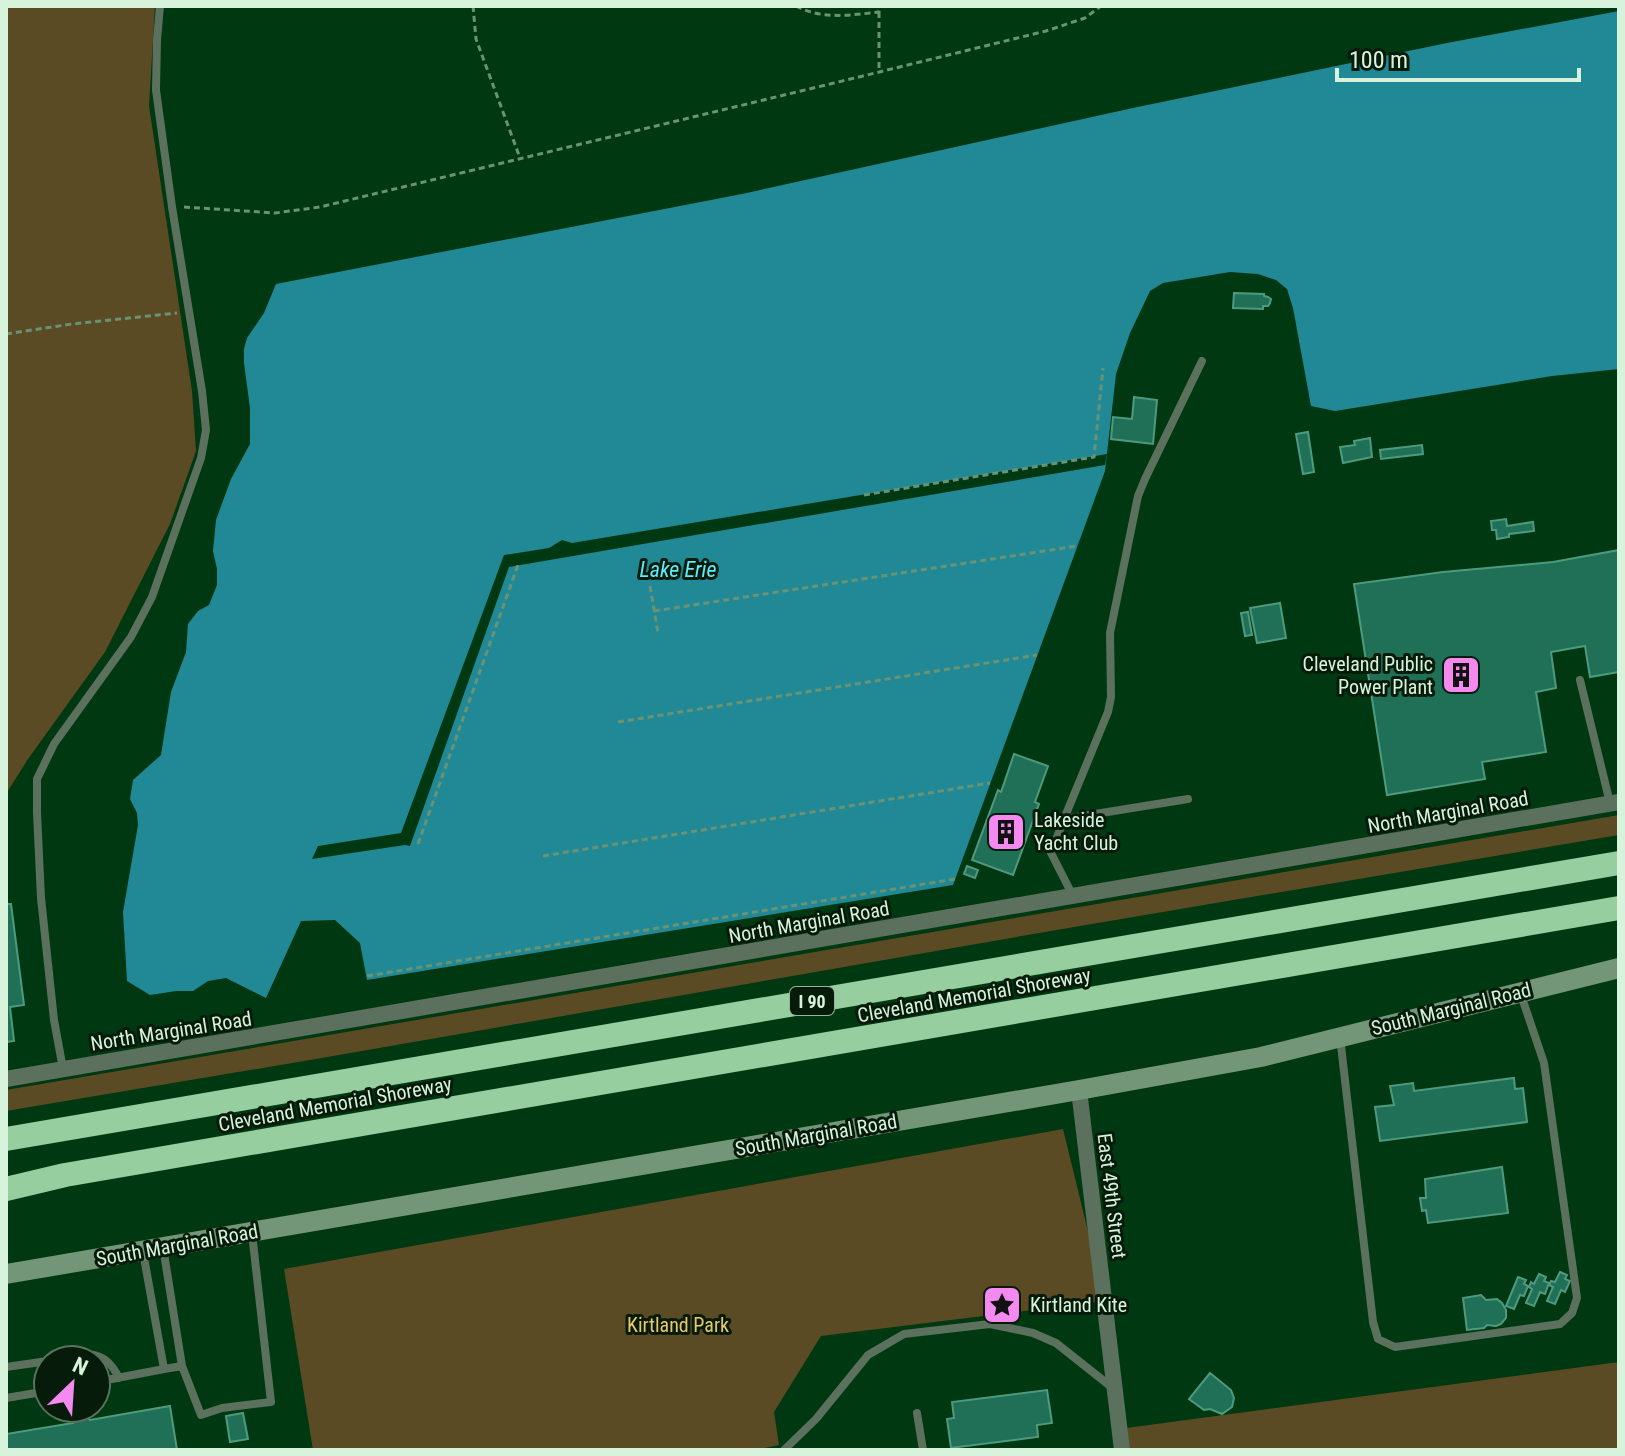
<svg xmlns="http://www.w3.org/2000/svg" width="1625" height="1456" font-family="'Roboto Condensed',sans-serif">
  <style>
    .green { fill: #5b4b24 }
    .water { fill: #218996 }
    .pier { fill: #003811 }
    .building { fill: #1f7057; stroke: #4e9a7f; stroke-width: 2 }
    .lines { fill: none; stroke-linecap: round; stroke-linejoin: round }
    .path { stroke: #6a9374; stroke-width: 3; stroke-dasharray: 6 4; stroke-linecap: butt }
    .lane { stroke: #5b705d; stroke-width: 8 }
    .street { stroke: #5b705d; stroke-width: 16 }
    .secondary { stroke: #749678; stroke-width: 20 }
    .highway { stroke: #97ce9f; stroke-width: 24 }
    .labels { text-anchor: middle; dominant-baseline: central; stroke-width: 6; stroke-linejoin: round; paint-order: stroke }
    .shield { fill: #061b0a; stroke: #99b29c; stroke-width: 2 }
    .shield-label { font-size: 18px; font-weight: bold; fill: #d8f3db }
    .poi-label { font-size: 20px; fill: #d8f3db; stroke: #061b0a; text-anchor: start }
    .street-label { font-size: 20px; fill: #d8f3db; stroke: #061b0a }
    .park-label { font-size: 20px; fill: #ecc768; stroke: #061b0a }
    .water-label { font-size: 22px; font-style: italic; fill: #5feafd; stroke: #061b0a }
  </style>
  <rect width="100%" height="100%" fill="#003811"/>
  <path class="green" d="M6 6H155L149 106 192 391 196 451 170 524 105 652 28 759 6 794Z
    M1619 815V835L1074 927 310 1060 6 1111V1090Z
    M1063 1129 1105 1301 821 1336 774 1412 779 1445 754 1450H313L284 1269Z
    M1619 1362V1450H1122L1119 1429Z"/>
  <path class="water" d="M1619 11V369L1552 376 1335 411 1311 406 1293 308 1287 289 1276 280 1258 274 1230 272 1163 283 1150 291 1130 333 1116 374 1105 471 953 885 367 980 360 943 335 920 301 921 266 998 226 978 208 981 193 991H176L150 995 127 981 123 912 138 825 137 813 130 799 133 780 161 755 171 692 186 652 188 624 198 611 209 605 217 585V569L213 551 216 520 231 479 250 444V408L244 363V349L247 338 264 313 276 284 742 194 1133 108 1447 43Z"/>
  <path class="pier" d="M1107 454 1105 465 509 567 410 846 405 845 312 859 318 846 401 833 504 555 549 548 562 540 572 543Z"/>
  <path class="building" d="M1234 293 1264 294V296L1268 297 1271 299 1270 303 1268 306H1263V309L1233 308Z
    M1134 397 1157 400 1153 444 1111 439 1113 417 1132 419Z
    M1308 432 1314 472 1303 474 1296 434Z
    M1370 438 1372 457 1343 463 1340 447 1355 445 1354 441Z
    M1422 445 1423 454 1381 459 1380 450Z
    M1506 519 1507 526 1533 522 1534 531 1509 534V537L1497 539 1496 530H1492L1491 521Z
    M1619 550V672L1590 677 1585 646 1551 652 1556 688 1536 692 1546 752 1482 762 1485 779 1387 795 1354 584 1443 572 1553 562Z
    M1280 603 1286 638 1257 643 1250 608Z
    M1248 612 1252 635 1245 636 1241 613Z
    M1014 754 1048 766 1035 802 1039 804 1013 875 972 860 998 790 1001 792Z
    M967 866 978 870 975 878 964 874Z
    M6 904H11L24 1005 10 1007 14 1041 6 1042Z
    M1514 1078 1515 1089 1523 1088 1527 1122 1380 1141 1375 1107 1394 1105 1390 1086 1413 1083 1414 1091Z
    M1502 1167 1508 1213 1428 1223 1426 1210 1422 1211 1420 1198H1426L1425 1179Z
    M1560 1272 1567 1275 1565 1279 1570 1281 1565 1292 1561 1290 1555 1304 1547 1301 1553 1287 1549 1285 1551 1281 1555 1282Z
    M1539 1274 1546 1277 1544 1281 1549 1283 1545 1294 1540 1292 1534 1306 1526 1303 1532 1289 1529 1287 1531 1282 1534 1284Z
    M1518 1277 1526 1280 1524 1284 1528 1286 1524 1296 1520 1295 1514 1309 1506 1306Z
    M1481 1295 1486 1300 1497 1299 1502 1303 1506 1310V1318L1501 1324 1496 1326 1487 1325 1484 1328 1467 1330 1463 1298Z
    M1210 1373 1231 1390 1234 1398 1232 1407 1222 1414 1210 1409 1204 1410 1189 1399Z
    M1047 1390 1052 1423 1037 1425 1038 1437 951 1448 947 1419 954 1418 952 1402Z
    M170 1406 177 1450H6V1434L73 1423 72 1421 79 1417H87L90 1420Z
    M243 1413 248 1439 230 1442 226 1416Z"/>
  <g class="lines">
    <path class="path" d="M473 6 476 39 520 158
      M796 6C822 20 851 15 879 12L881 6
      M879 12V72
      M184 207 275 213 320 207 863 76 1046 31 1085 18 1101 6
      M6 334 72 324 177 313
      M864 495 1094 457 1103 368
      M650 586 658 633
      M654 611 1077 546
      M618 722 1037 655
      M418 844 518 565
      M543 856 990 783
      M367 976 955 879"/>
    <path class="lane" d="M1580 680 1610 803
      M1064 819 1108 712 1111 697 1110 633 1138 496 1145 479 1202 361
      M1073 896 1051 853 1064 819 1188 799
      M1340 1037 1373 1322 1378 1339 1395 1347 1560 1324 1572 1313 1577 1298 1544 1063 1520 992
      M63 1069 54 1020 41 898 37 813V779L54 744 131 637 152 597 201 458 206 430 202 391 172 207 156 90 157 40 160 6
      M163 1247 182 1366 201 1415 222 1408 271 1402 252 1233
      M143 1252 164 1369 182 1366
      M54 1360C84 1355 103 1345 119 1378
      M6 1367 48 1361
      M96 1382 164 1369
      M6 1398 48 1391
      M917 1413 923 1450
      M784 1450 816 1419 868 1355 904 1334 990 1324 1033 1333 1056 1343 1114 1389"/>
    <path class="street" d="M6 1079 1619 802
      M1079 1090 1122 1450"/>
    <path class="secondary" d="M6 1274 1079 1090 1261 1057 1619 968"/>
    <path class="highway" d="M6 1139 1619 863
      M6 1189 65 1175 1619 908"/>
  </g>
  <defs>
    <symbol id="building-square" viewBox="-11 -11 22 22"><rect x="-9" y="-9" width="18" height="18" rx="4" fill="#f489f0" stroke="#061b0a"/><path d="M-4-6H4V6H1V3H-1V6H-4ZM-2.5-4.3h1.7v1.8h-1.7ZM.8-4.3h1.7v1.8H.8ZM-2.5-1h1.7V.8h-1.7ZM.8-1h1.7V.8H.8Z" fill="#111"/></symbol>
    <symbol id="sight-square" viewBox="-11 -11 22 22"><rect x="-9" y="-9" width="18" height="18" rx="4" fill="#f489f0" stroke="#061b0a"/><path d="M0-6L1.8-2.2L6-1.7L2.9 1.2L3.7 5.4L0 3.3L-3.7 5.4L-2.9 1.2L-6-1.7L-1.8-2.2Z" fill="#111"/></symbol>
  </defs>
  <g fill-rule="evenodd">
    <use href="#building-square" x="1439" y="653" width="44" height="44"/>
    <use href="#building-square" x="984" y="810" width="44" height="44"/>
    <use href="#sight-square" x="980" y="1283" width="44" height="44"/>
  </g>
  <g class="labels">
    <rect class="shield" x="790" y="987" width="44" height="28" rx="6"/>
    <g class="shield-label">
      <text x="812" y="1001">I 90</text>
    </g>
    <g class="poi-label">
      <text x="1433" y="664" text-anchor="end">Cleveland Public<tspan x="1433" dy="23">Power Plant</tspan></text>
      <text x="1034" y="820">Lakeside<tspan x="1034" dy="23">Yacht Club</tspan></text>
      <text x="1030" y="1305">Kirtland Kite</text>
    </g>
    <g class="street-label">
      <text transform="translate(1448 812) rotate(-10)">North Marginal Road</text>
      <text transform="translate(809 922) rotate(-10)">North Marginal Road</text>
      <text transform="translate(974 995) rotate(-10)">Cleveland Memorial Shoreway</text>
      <text transform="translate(1451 1009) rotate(-14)">South Marginal Road</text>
      <text transform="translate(171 1031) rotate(-9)">North Marginal Road</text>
      <text transform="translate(335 1104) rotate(-10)">Cleveland Memorial Shoreway</text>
      <text transform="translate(816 1135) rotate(-10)">South Marginal Road</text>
      <text transform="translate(1112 1196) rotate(83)">East 49th Street</text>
      <text transform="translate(177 1245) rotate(-10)">South Marginal Road</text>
    </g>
    <g class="park-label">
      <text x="678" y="1325">Kirtland Park</text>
    </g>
    <g class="water-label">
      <text x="678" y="569">Lake Erie</text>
    </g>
  </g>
  <rect width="1625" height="1456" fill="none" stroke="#d8f3db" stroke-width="16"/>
  <g transform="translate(72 1384) rotate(25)"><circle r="38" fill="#061b0a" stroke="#5a715e" stroke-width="2"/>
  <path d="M0-6L14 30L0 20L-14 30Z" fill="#f489f0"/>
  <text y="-12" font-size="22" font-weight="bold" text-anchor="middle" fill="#d8f3db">N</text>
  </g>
  <path d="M1337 68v12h242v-12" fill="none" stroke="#d8f3db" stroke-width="4"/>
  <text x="1349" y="68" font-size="24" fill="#d8f3db" stroke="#061b0a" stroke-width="6" paint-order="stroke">100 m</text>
</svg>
